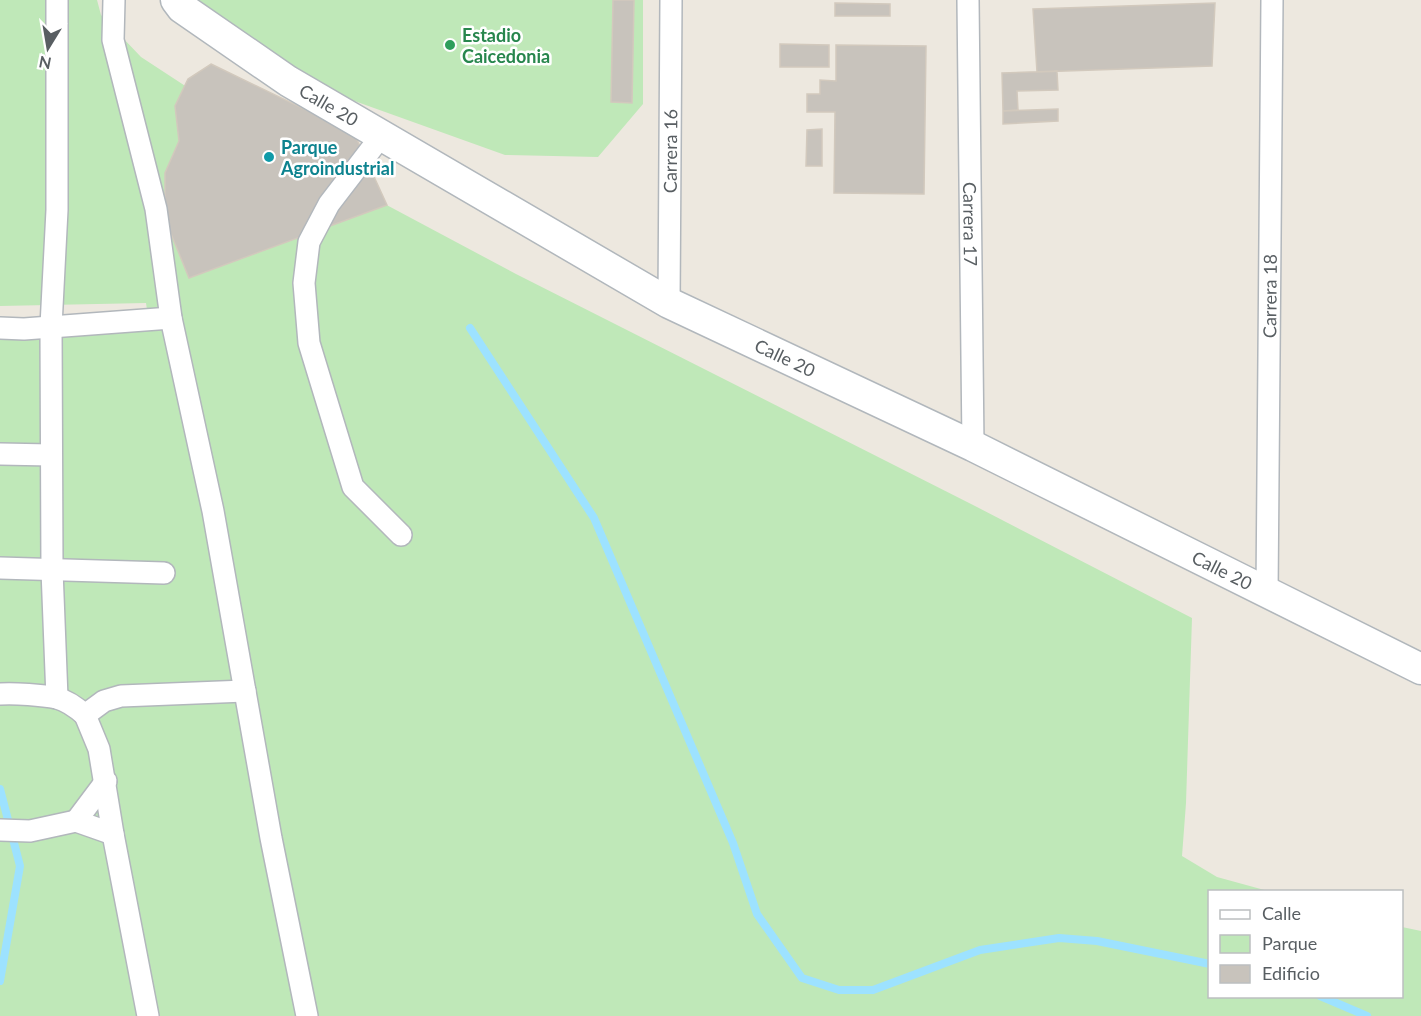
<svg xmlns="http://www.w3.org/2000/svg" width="1421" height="1016" font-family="Lato,sans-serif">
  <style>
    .green { fill: #bfe8b8 }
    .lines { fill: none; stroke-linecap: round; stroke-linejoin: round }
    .stream { stroke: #9de2ff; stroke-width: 8 }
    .building { fill: #c8c3bc; stroke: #d2c9bd; stroke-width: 1.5 }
    .street-casing { stroke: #b2b7bc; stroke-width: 24 }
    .secondary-casing { stroke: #b1b7bc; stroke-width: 33 }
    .street { stroke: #fff; stroke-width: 21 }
    .secondary { stroke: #fff; stroke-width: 30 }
    .leisure-dot { fill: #2e9e5b; stroke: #fff; stroke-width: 2 }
    .culture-dot { fill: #0f9aa8; stroke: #fff; stroke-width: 2 }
    .labels { text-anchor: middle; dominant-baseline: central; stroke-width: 5; stroke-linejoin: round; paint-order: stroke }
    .leisure-label { font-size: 18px; font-weight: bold; fill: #27864d; stroke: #fff; text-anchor: start }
    .street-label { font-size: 18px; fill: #585e62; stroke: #fff }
    .culture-label { font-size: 18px; font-weight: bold; fill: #0d838f; stroke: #fff; text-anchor: start }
  </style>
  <rect width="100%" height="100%" fill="#ede8df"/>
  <path class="green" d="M0 0H97L101 15 141 57 196 93 336 178 516 274 975 506 1192 618 1186 803 1182 856 1217 877 1268 891 1210 892V996H1402V927L1421 931V1016H0V337L150 329 146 303 0 306Z
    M191 0H643V104L598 157 505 155 321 89Z"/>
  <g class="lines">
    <path class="stream" d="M470 328 594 518 733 843 757 914 802 978 839 990H873L980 950 1059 938 1097 941 1210 964
      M0 789 20 866 0 981
      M1320 996 1367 1016"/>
  </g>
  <path class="building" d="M613 0H634L632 103 611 102Z
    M835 3 890 4V16H835Z
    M1215 3 1212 66 1037 72 1033 9Z
    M780 44 829 45V67H780Z
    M836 45 926 46 924 194 834 193 835 112H807V94H820V80L836 81Z
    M211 64 354 133 387 205 189 278 165 219V173L179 141 175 106 188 79Z
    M1057 71 1058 90 1017 91 1018 110 1003 111 1002 73Z
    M1058 109V121L1003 124V111Z
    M822 129V166H806L807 130Z"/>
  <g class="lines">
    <defs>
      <g id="street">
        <path d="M57 0V210L51 326 52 570 57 698"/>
        <path d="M114 0 113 40 156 209 171 318 213 511 271 838 307 1016"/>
        <path id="s1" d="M968 0 973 446"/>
        <path d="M382 135 329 204 309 242 304 283 309 343 353 487 401 535"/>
        <path id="s2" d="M669 303 671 0"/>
        <path d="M0 328 24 329 171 318"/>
        <path d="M0 454 51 455"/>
        <path d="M0 568 164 573"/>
        <path id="s3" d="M1267 593 1272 0"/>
        <path d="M0 694C15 693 42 695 57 698 68 701 77 708 85 715"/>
        <path d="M76 821 106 781"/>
        <path d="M0 830 30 831 76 821 113 834"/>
        <path d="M148 1016 113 834 99 749 85 715 104 701 121 696 245 691"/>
      </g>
      <g id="secondary">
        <path id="s4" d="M176 0 182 8 288 81 669 303 973 446 1421 669"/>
      </g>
    </defs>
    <use href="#street" class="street-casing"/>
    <use href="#secondary" class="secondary-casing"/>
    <use href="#street" class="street"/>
    <use href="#secondary" class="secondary"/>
  </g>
  <circle class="leisure-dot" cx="450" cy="45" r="6"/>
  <circle class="culture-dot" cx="269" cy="157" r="6"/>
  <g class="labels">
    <g class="leisure-label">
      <text x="462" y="35">Estadio<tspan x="462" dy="21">Caicedonia</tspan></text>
    </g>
    <g class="street-label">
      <text stroke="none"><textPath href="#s4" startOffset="186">Calle 20</textPath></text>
      <text stroke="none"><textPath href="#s2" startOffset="152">Carrera 16</textPath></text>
      <text stroke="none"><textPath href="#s1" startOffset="224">Carrera 17</textPath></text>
      <text stroke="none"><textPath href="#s3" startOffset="297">Carrera 18</textPath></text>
      <text stroke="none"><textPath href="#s4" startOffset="708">Calle 20</textPath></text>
      <text stroke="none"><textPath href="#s4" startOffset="1194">Calle 20</textPath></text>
    </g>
    <g class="culture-label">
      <text x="281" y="147">Parque<tspan x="281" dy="21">Agroindustrial</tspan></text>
    </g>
  </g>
  <rect x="1208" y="890" width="195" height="108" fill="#ffffff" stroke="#bcbfc0" stroke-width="1.5"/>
  <rect x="1220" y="910" width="30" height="9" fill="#ffffff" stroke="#bcbfc0" stroke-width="1.5"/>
  <text x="1262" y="920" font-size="18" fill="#585e62">Calle</text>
  <rect x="1220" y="935" width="30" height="18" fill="#bfe8b8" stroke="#bcbfc0" stroke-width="1.5"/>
  <text x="1262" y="950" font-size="18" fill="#585e62">Parque</text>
  <rect x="1220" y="965" width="30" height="18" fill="#c8c3bc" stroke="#bcbfc0" stroke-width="1.5"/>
  <text x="1262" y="980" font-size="18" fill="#585e62">Edificio</text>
  <g transform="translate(48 48) rotate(191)" stroke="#ffffff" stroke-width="4.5" paint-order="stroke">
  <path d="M0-4.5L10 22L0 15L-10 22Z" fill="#585e62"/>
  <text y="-9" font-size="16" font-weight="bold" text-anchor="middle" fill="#585e62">N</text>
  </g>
</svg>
